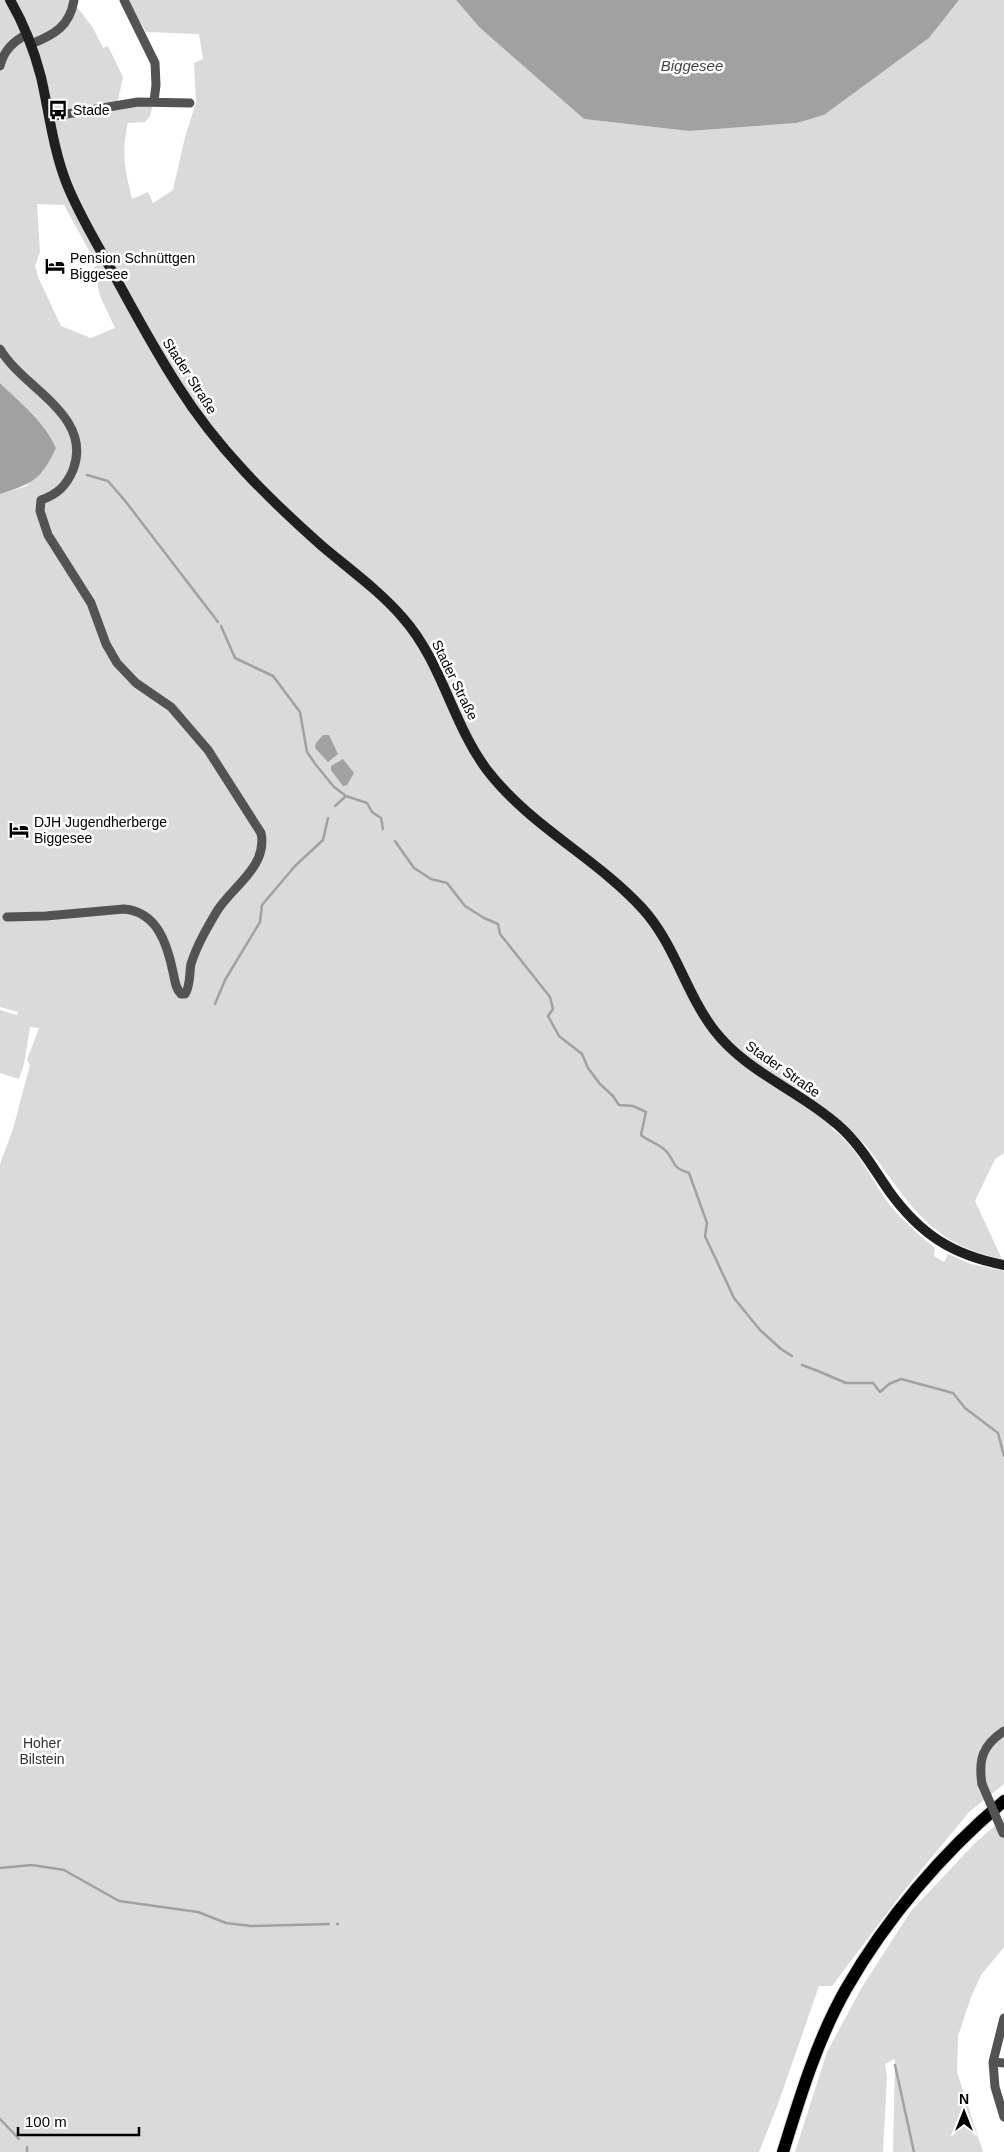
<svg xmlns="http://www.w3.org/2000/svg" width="1004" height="2152" font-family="Helvetica,sans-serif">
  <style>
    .green { fill: #dadada; fill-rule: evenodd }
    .water { fill: #a1a1a1 }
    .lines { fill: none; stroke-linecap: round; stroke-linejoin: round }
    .stream { stroke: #a1a1a1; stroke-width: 2.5 }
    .primary-casing { stroke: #dbdbdb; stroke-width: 14 }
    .street { stroke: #535353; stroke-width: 9 }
    .secondary { stroke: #202020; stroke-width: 10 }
    .primary { stroke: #000; stroke-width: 12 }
    .street-bridge { stroke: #535353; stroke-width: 9 }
    .labels { text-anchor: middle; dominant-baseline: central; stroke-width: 5; stroke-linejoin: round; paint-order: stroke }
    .poi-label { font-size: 14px; fill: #000; stroke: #fff; text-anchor: start }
    .street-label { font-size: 14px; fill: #000; stroke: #fff }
    .park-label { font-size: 14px; fill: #313131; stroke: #fff }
    .water-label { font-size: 15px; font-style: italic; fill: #424242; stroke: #fff }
  </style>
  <rect width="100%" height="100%" fill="#fff"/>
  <path class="green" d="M0 0H72L93 28 103 48 108 46 123 77 117 105 154 101 150 116 145 122 128 123C121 153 125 170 132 199L148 192 153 203 173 190 185 137 196 103 194 63 203 59 199 34 146 32 127 0H456L479 27 584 119 689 131 797 123 824 115 929 38 959 0H1004V1153L995 1159 975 1201 1002 1259C931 1244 911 1206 872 1153 863 1141 850 1130 839 1120L831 1128C861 1150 869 1178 890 1205 903 1221 919 1235 935 1248L934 1256 944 1262 948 1254 971 1264 1004 1271V1784L969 1812 903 1892 832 1986H819L778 2104 759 2152H0V1164L13 1129 30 1065 27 1060 39 1028 30 1027 24 1064 19 1079 0 1073V1010L17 1015 18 1012 0 1007V494L27 486 56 448C44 421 20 404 0 383ZM37 204 64 205 97 265 94 267 100 296 115 328 91 338 61 326 39 279 35 266 40 252Z
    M1004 1818V1947L981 1975 971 1997 958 2036 957 2072 983 2152H893L895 2059 885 2064 887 2077 883 2152H795L827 2052 862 1987 911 1911 975 1843Z"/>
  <path class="water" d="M456 0H959L929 38 824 115 797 123 689 131 584 119 479 27Z
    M0 383C20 403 44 421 56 448 41 480 32 484 0 494Z
    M323 735H329L338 754 328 762 315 748 316 743Z
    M343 759 354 773 347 785 343 786 331 770V766Z"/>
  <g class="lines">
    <path class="stream" d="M87 475 108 481 126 502 218 622
      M221 626 235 658 273 676 300 712 307 752 316 765 334 787 346 796 367 803 372 812 381 818 383 829
      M335 806 346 796
      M395 841 414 868 431 879 447 883 465 906 484 918 498 924 500 934 550 997 553 1009 548 1016 559 1036 582 1054 588 1068 600 1084 613 1096 619 1105 633 1106 646 1112 641 1135C648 1141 660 1144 666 1151 677 1163 669 1166 689 1173L707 1223 705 1236 734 1298 760 1330 781 1349 792 1356
      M215 1004 225 980 260 922 262 905 295 866 323 840 328 818
      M802 1365 818 1371 846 1383H873L880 1392 889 1384 901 1379 953 1393 965 1408 998 1433 1004 1456
      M0 1868 32 1865 64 1870 119 1901 198 1912 226 1923 251 1926 329 1924
      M337 1924H338
      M895 2065 914 2152
      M0 2119 19 2139
      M27 2152V2147"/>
    <defs>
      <path id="primary" d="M783 2152C800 2097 817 2040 846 1989 886 1919 942 1853 1004 1801"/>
    </defs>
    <use href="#primary" class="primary-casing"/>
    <path class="street" d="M124 0 155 63 156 85 154 101
      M31 44C54 35 70 26 74 0
      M0 66C4 50 13 42 27 34
      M49 117 138 102 190 103
      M0 349C22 388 94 415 73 470 66 486 58 494 41 500L40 511 48 535 91 603 106 644 117 663 136 683 171 707 208 750 261 833C268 866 233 886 217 911 207 928 197 945 191 964 189 973 191 985 185 994H181C175 988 175 980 173 972 167 943 157 912 124 909L46 916 7 917
      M982 1784C978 1759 983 1745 1004 1731
      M1004 2018 993 2062 995 2087 1004 2117
      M993 2062 1004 2063"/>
    <path class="secondary" d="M10 0C24 24 34 50 41 77 49 112 53 148 66 182 78 213 96 242 112 271 133 310 154 349 178 386 217 448 268 498 322 546 349 569 380 591 403 618 442 662 452 723 487 770 530 826 595 857 642 908 675 944 685 992 714 1030 747 1073 799 1090 838 1125 860 1144 873 1168 889 1191 920 1234 952 1255 1004 1265"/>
    <use href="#primary" class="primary"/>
    <path class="street-bridge" d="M982 1784 1003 1833"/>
  </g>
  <defs>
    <symbol id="bus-bare" viewBox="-9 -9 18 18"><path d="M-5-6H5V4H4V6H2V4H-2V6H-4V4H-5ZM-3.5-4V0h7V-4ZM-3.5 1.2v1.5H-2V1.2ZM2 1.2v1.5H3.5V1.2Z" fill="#000" stroke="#fff" stroke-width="2.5" paint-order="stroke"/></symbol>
    <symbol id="hotel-bare" viewBox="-9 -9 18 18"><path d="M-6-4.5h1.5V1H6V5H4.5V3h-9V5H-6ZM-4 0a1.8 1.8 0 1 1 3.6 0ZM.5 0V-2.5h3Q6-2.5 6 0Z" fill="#000" stroke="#fff" stroke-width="2.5" paint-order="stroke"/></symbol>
  </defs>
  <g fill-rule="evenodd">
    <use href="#bus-bare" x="44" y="96" width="28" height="28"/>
    <use href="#hotel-bare" x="41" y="252" width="28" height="28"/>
    <use href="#hotel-bare" x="5" y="816" width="28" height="28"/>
  </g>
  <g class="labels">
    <g class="poi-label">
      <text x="73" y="110">Stade</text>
      <text x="70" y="258">Pension Schnüttgen<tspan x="70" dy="16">Biggesee</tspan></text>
      <text x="34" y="822">DJH Jugendherberge<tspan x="34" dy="16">Biggesee</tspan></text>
    </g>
    <g class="street-label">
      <text transform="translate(190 376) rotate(57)">Stader Straße</text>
      <text transform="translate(455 680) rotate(64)">Stader Straße</text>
      <text transform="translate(783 1069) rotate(35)">Stader Straße</text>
    </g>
    <g class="park-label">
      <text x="42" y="1743">Hoher<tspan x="42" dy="16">Bilstein</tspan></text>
    </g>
    <g class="water-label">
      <text x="692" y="65">Biggesee</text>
    </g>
  </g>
  <g transform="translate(964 2112)" stroke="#ffffff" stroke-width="4" paint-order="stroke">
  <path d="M0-4L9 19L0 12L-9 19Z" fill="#000000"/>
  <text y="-8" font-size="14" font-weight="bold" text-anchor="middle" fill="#000000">N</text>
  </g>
  <path d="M18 2127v8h121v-8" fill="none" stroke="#000000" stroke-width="2.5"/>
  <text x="25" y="2127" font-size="15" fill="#000000" stroke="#ffffff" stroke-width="4" paint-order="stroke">100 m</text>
</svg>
